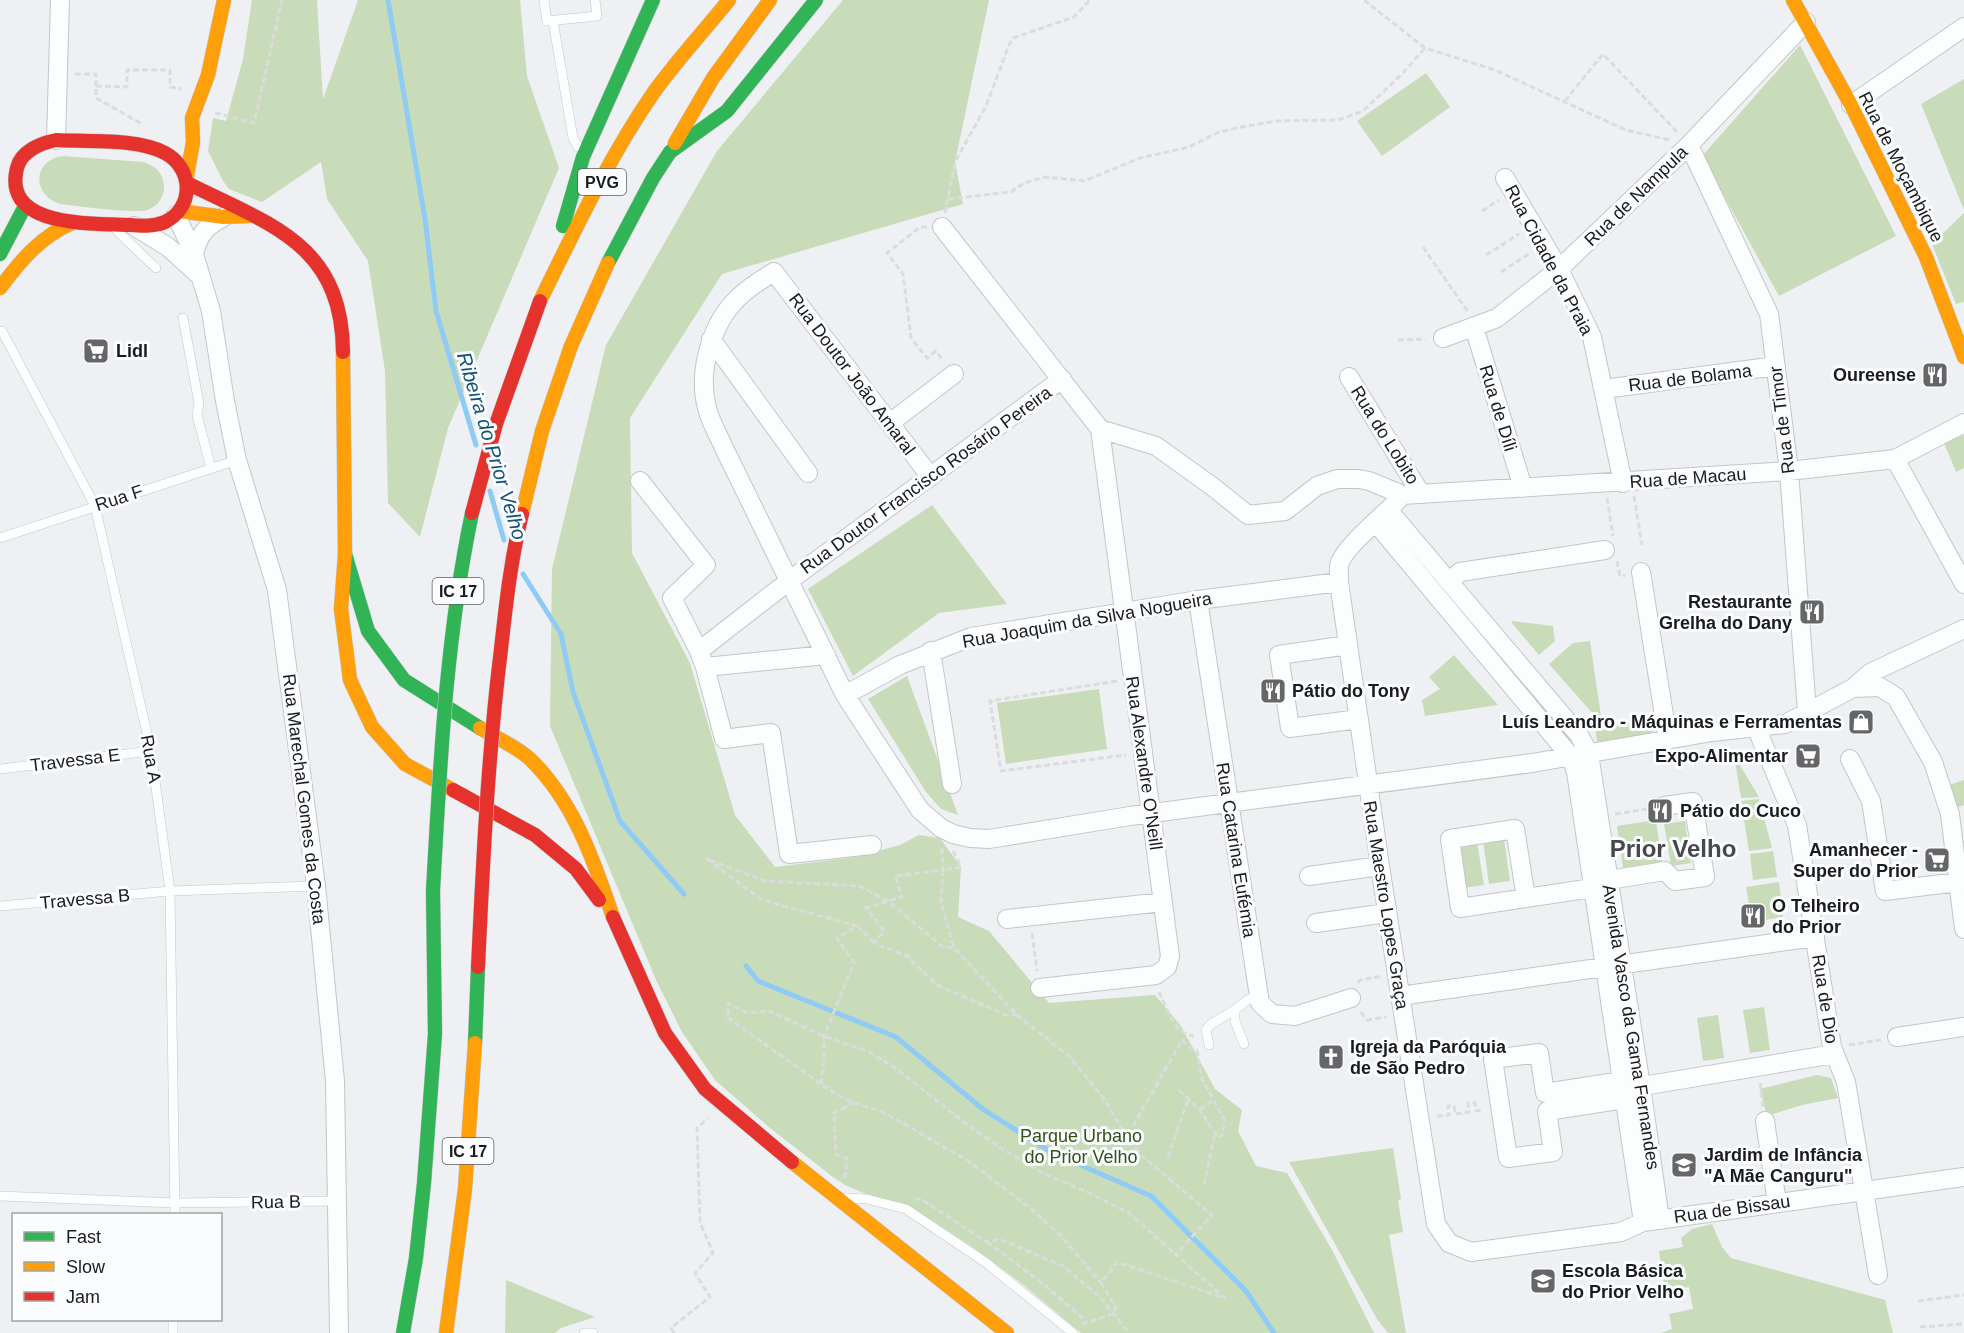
<svg xmlns="http://www.w3.org/2000/svg" width="1964" height="1333" font-family="Helvetica,sans-serif">
  <style>
    .green { fill: #c8dcba }
    .lines { fill: none; stroke-linecap: round; stroke-linejoin: round }
    .stream { stroke: #8fcbf5; stroke-width: 5 }
    .lane-casing { stroke: #c4c5c7; stroke-width: 10 }
    .street-casing { stroke: #c4c5c7; stroke-width: 20 }
    .fast-casing { stroke: #c4c5c7; stroke-width: 15 }
    .slow-casing { stroke: #c4c5c7; stroke-width: 15 }
    .jam-casing { stroke: #c4c5c7; stroke-width: 15 }
    .path { stroke: #dbdcdc; stroke-width: 3; stroke-dasharray: 6 3; stroke-linecap: butt }
    .lane { stroke: #fcfdfd; stroke-width: 9 }
    .street { stroke: #fcfdfd; stroke-width: 18 }
    .fast { stroke: #30b455; stroke-width: 14 }
    .slow { stroke: #ff9f0a; stroke-width: 14 }
    .jam { stroke: #e5322d; stroke-width: 14 }
    .fast-bridge-casing { stroke: #cbccce; stroke-width: 15; stroke-linecap: butt }
    .slow-bridge-casing { stroke: #cbccce; stroke-width: 15; stroke-linecap: butt }
    .jam-bridge-casing { stroke: #cbccce; stroke-width: 15; stroke-linecap: butt }
    .fast-bridge { stroke: #30b455; stroke-width: 14 }
    .slow-bridge { stroke: #ff9f0a; stroke-width: 14 }
    .jam-bridge { stroke: #e5322d; stroke-width: 14 }
    .labels { text-anchor: middle; dominant-baseline: central; stroke-width: 6; stroke-linejoin: round; paint-order: stroke }
    .shield { fill: #fbfcfe; stroke: #5e5e60; stroke-width: 1.5 }
    .shield-label { font-size: 16px; font-weight: bold; fill: #1a1b1d }
    .street-label { font-size: 18px; fill: #1a1b1d; stroke: #fbfcfe }
    .poi-label { font-size: 18px; font-weight: bold; fill: #1a1b1d; stroke: #fbfcfe; text-anchor: start }
    .park-label { font-size: 18px; fill: #345019; stroke: #fbfcfe }
    .water-label { font-size: 20px; font-style: italic; fill: #0f5177; stroke: #fbfcfe }
    .district-label { font-size: 24px; font-weight: bold; fill: #45484c; stroke: #fbfcfe }
  </style>
  <rect width="100%" height="100%" fill="#eef0f3"/>
  <path class="green" d="M252 0H317L323 99 358 0H520L527 76 559 168 448 428 420 537 388 503 385 371 368 261 327 199 321 162 262 202 229 189 223 181 208 151 213 118 226 121 243 59Z
    M843 0H989L955 162 963 204 722 274 630 418 632 553 690 663 735 815 775 867 855 857 900 845 919 835 940 838 961 867 958 917 989 931 1049 1003 1155 995 1181 1026 1215 1089 1242 1110 1238 1131 1256 1166 1287 1173 1332 1250 1374 1333H1081L1025 1286 974 1248 910 1206 866 1194 845 1185 833 1177 770 1128 715 1080 682 1032 656 980 550 726 552 569 606 345 717 151Z
    M1800 45 1896 236 1779 296 1702 156Z
    M1426 73 1450 107 1382 156 1357 121Z
    M1964 79V210L1921 104Z
    M62 156 144 162C155 166 163 173 164 185 165 196 158 207 147 210 133 214 78 206 60 204 32 195 32 161 62 156Z
    M1964 213V302L1956 304 1932 244Z
    M1964 435V468L1956 472 1944 443Z
    M932 505 1007 604 939 613 853 676 808 589Z
    M1513 621 1553 626 1555 641 1539 655 1511 622Z
    M1590 641 1602 723H1601L1549 664 1573 643Z
    M1454 655 1498 705 1425 716 1422 700 1440 689 1429 677Z
    M907 676 958 815 941 809 926 792 868 699Z
    M1099 689 1107 749 1006 764 997 703Z
    M1654 720 1652 736 1598 748 1595 728Z
    M1734 755 1759 797 1741 798Z
    M1964 780V805L1955 808 1949 785Z
    M1759 799 1772 848 1749 851 1741 801Z
    M1656 820 1662 862 1623 868 1617 826Z
    M1685 821 1691 863 1671 866 1664 824Z
    M1504 839 1510 881 1489 884 1483 841Z
    M1477 842 1484 885 1463 888 1457 845Z
    M1773 851 1777 877 1753 880 1750 854Z
    M1779 882 1783 917 1752 922 1746 887Z
    M1764 1007 1770 1050 1750 1053 1743 1010Z
    M1718 1015 1724 1058 1703 1061 1697 1018Z
    M1817 1075 1831 1078 1838 1098 1802 1105 1767 1116 1760 1089Z
    M1393 1148 1401 1199 1398 1200 1403 1232 1389 1235 1406 1333H1388L1377 1319 1289 1162Z
    M1712 1224 1722 1247 1731 1258 1885 1300 1893 1333H1661L1672 1329 1669 1314 1693 1309 1689 1287 1665 1291 1659 1251 1683 1247 1681 1238 1692 1229Z
    M506 1280 595 1317 561 1328 555 1333H505Z"/>
  <g class="lines">
    <path class="stream" d="M388 0 425 219 436 311 476 445
      M490 491 504 540
      M523 574 561 634 573 692 620 821 684 894
      M746 966 758 981 896 1037 984 1110 1051 1152 1151 1196 1246 1291 1274 1333"/>
    <defs>
      <path id="lane" d="M544 0 547 21 597 16 595 0
        M553 21 573 138 578 147
        M116 230 156 268
        M183 318 199 403 197 415 211 468
        M2 331 95 506 151 751 170 891 175 1214
        M0 538 237 460
        M0 769 151 751
        M0 906 170 891 316 886
        M1244 1044 1235 1021V1010L1246 1001 1259 994
        M1209 1045 1206 1030 1211 1024 1235 1010
        M0 1196 175 1203 336 1201
        M847 1198 867 1199 906 1209 985 1262 1073 1333
        M173 1333V1320
        M584 1333H593"/>
      <path id="street" d="M1851 105 1964 27
        M56 140 60 0
        M1689 145 1769 314 1789 471 1807 712
        M1505 178 1559 269 1592 337 1623 483
        M176 215 194 254 211 311 225 401 237 460 277 590 316 886 335 1081 339 1333
        M134 226 168 247 199 275
        M942 227 1100 429 1170 956 1167 967 1156 975 1040 988
        M194 254C199 234 206 226 224 217
        M1474 327 1523 488
        M1443 338 1497 318 1559 269 1689 145 1806 22
        M711 339 808 473
        M1349 377 1421 494
        M1604 389 1776 366
        M890 423 954 374
        M1100 429 1156 446 1213 487 1248 515 1285 511 1317 486 1337 479H1359L1369 481 1403 495 1789 471 1895 459 1964 423
        M1895 459 1964 584
        M930 476 774 272C738 293 719 311 708 352 703 371 702 389 707 408 710 421 718 434 723 446L845 695 920 810 941 828 953 834 970 838 989 839 1130 816 1532 763 1712 732 1785 724 1853 688 1870 673 1964 629
        M640 481 706 565 672 598 699 651
        M1403 495C1387 513 1349 542 1340 562 1338 567 1339 576 1339 582L1380 866 1436 1224 1449 1243 1471 1252 1621 1232 1643 1222 1964 1177
        M1389 511 1579 735 1589 754 1641 1086 1660 1220
        M1376 523 1571 757 1576 772 1643 1222
        M1641 572 1668 740
        M1449 582 1460 572 1605 550
        M1198 600 1260 1003 1272 1014 1295 1016 1351 998
        M1348 645 1279 655 1290 728 1359 719
        M931 651 952 784
        M826 655 705 667 699 651 789 581 1062 379
        M705 667 724 739 771 733 789 854 872 845
        M1853 688 1880 687 1896 697 1933 762 1950 814 1964 929
        M845 695 900 665 971 637 1198 600 1339 582
        M1756 727 1797 825 1832 1047 1846 1082 1878 1275
        M1850 759 1871 801 1885 891 1958 882
        M1309 876 1380 866
        M1609 880 1665 871 1675 881 1705 877 1693 802 1664 806
        M1526 898 1515 829 1450 839 1460 908 1592 888
        M1007 919 1163 902
        M1316 923 1387 913
        M1400 996 1815 937
        M1897 1037 1964 1027
        M1622 1081 1545 1093 1539 1053 1493 1059 1508 1158 1553 1152 1547 1111 1625 1099
        M1631 1088 1834 1054
        M1765 1121 1777 1203"/>
      <path id="fast" d="M563 226 583 157 653 0
        M0 254 24 208
        M608 263 653 178 670 152 727 111 816 0
        M345 554 368 631 404 680 480 728
        M475 1043 478 967
        M403 1333 416 1258 424 1183 435 1034 433 891"/>
      <path id="slow" d="M1793 0 1851 105 1926 257 1964 357
        M675 143 713 78 770 0
        M187 176 193 142 192 118 208 75 224 0
        M179 211 224 217 248 216
        M0 288C21 260 41 236 74 222
        M540 301C575 230 609 157 654 92 677 60 704 31 729 0
        M343 352 345 554 341 609 350 680 372 727 405 764 453 790
        M480 728C496 738 518 747 531 760 574 802 594 861 613 917
        M792 1162 1007 1333
        M446 1333 465 1189 475 1043"/>
      <path id="jam" d="M56 140C87 142 137 138 165 153 193 168 195 207 165 222 153 227 141 226 129 225 92 223 2 228 17 168 21 151 41 143 56 140Z
        M189 184C271 225 342 244 343 352
        M453 790 535 835 576 869 599 900
        M613 917 665 1033 705 1089 792 1162"/>
    </defs>
    <use href="#lane" class="lane-casing"/>
    <use href="#street" class="street-casing"/>
    <use href="#fast" class="fast-casing"/>
    <use href="#slow" class="slow-casing"/>
    <use href="#jam" class="jam-casing"/>
    <path class="path" d="M1364 0 1425 48 1495 70 1626 130 1670 140
      M75 74H96V98L142 124
      M96 86 127 87V70H170V87L182 89
      M1565 101 1603 54 1678 133
      M215 113 254 123 282 0
      M948 199 1011 192 1024 183 1045 177 1084 181 1140 158 1189 147 1219 132 1242 127 1276 121 1338 120 1363 111 1403 73 1425 48
      M1482 211 1499 200
      M945 213 955 162 986 106 1009 45 1013 38 1074 17 1090 0
      M927 227H920L887 253 903 274 911 338 927 358 936 351 943 361
      M1423 247 1468 312
      M1486 255 1519 234
      M1501 272 1530 253
      M1398 340 1426 339
      M1634 496 1642 545
      M1607 498 1613 536
      M1617 561 1620 576 1625 575
      M1117 681 990 701 1001 771 1126 755
      M1615 814 1647 809
      M942 848 943 870 895 876 902 897 866 908 884 931 874 943 907 956 937 985 1006 1015H1017
      M953 851 961 867 943 870 941 903 954 948
      M857 926 874 943
      M1032 933 1037 971
      M1358 983 1360 980 1382 976
      M1159 992C1167 1008 1174 1034 1194 1036
      M1361 1012 1367 1020 1386 1017
      M1849 1045 1881 1040
      M1197 1050 1201 1077 1225 1121 1222 1136 1214 1137 1204 1185
      M1760 1083 1763 1107
      M821 1084 824 1062V1036L854 963 837 938 857 926 762 900 707 859 765 881 859 886 888 901 943 947 954 948 1017 1015 1070 1057 1104 1099 1126 1135 1141 1155 1212 1215 1176 1254
      M1179 1090 1200 1110 1217 1137
      M1200 1110 1214 1099
      M1437 1116 1449 1115 1448 1106H1454L1455 1114 1469 1112 1468 1103H1475L1476 1111 1483 1110
      M1133 1126 1182 1040 1195 1051 1197 1050
      M1168 1157 1185 1107 1189 1100
      M845 1178 847 1158 836 1154 834 1113 853 1103
      M915 1199H921L987 1242 999 1239 1063 1266 1099 1296 1129 1333
      M987 1242 1042 1283 1086 1321
      M1918 1301 1964 1295
      M1082 1324 1113 1314 1116 1307 1101 1283 1117 1262 1225 1298 1129 1213 1087 1192 1045 1174 1001 1148 965 1123 894 1067 869 1052 824 1036 769 1011 747 1013 728 1003V1018L821 1084 846 1100 883 1112 967 1160 1030 1208 1061 1236 1101 1283
      M1920 1327 1964 1324
      M674 1333 671 1328 710 1297 695 1273 713 1253 700 1222 697 1128 708 1118"/>
    <use href="#lane" class="lane"/>
    <use href="#street" class="street"/>
    <use href="#fast" class="fast"/>
    <use href="#slow" class="slow"/>
    <use href="#jam" class="jam"/>
    <defs>
      <path id="fast-bridge" d="M433 891C440 764 446 637 472 513"/>
      <path id="slow-bridge" d="M522 514 542 431 571 346 608 263"/>
      <path id="jam-bridge" d="M472 513 496 424 540 301
        M478 967C483 861 488 754 501 649 506 604 511 558 522 514"/>
    </defs>
    <use href="#fast-bridge" class="fast-bridge-casing"/>
    <use href="#slow-bridge" class="slow-bridge-casing"/>
    <use href="#jam-bridge" class="jam-bridge-casing"/>
    <use href="#fast-bridge" class="fast-bridge"/>
    <use href="#slow-bridge" class="slow-bridge"/>
    <use href="#jam-bridge" class="jam-bridge"/>
  </g>
  <defs>
    <symbol id="supermarket-square" viewBox="-11 -11 22 22"><rect x="-9" y="-9" width="18" height="18" rx="4" fill="#646668" stroke="#fbfcfe"/><path d="M-6-5.5h2.5l.6 2H6L4.5 2H-2.5L-4.4-4H-6ZM-1.5 3.2a1.3 1.3 0 1 0 .1 0ZM3 3.2a1.3 1.3 0 1 0 .1 0Z" fill="#fff"/></symbol>
    <symbol id="restaurant-square" viewBox="-11 -11 22 22"><rect x="-9" y="-9" width="18" height="18" rx="4" fill="#646668" stroke="#fbfcfe"/><path d="M-5-6h1v4h1v-4h1v4h1v-4h1v5L-1.5 .5V6h-2V.5L-5-1ZM5-6V6H3V1.5H1.5Q1.5-4 5-6Z" fill="#fff"/></symbol>
    <symbol id="shop-square" viewBox="-11 -11 22 22"><rect x="-9" y="-9" width="18" height="18" rx="4" fill="#646668" stroke="#fbfcfe"/><path d="M-5-2.5h2.3a2.7 3.5 0 0 1 5.4 0H5L5.5 6h-11ZM-1.5-2.5h3a1.5 2.3 0 0 0-3 0Z" fill="#fff"/></symbol>
    <symbol id="church-square" viewBox="-11 -11 22 22"><rect x="-9" y="-9" width="18" height="18" rx="4" fill="#646668" stroke="#fbfcfe"/><path d="M-1.2-6h2.4v3.5h3.3v2.4h-3.3V6h-2.4V-.1h-3.3v-2.4h3.3Z" fill="#fff"/></symbol>
    <symbol id="school-square" viewBox="-11 -11 22 22"><rect x="-9" y="-9" width="18" height="18" rx="4" fill="#646668" stroke="#fbfcfe"/><path d="M0-5L7-2L0 1L-7-2ZM-4 1L0 2.5L4 1V4Q0 6-4 4Z" fill="#fff"/></symbol>
  </defs>
  <g fill-rule="evenodd">
    <use href="#supermarket-square" x="81" y="336" width="30" height="30"/>
    <use href="#restaurant-square" x="1920" y="360" width="30" height="30"/>
    <use href="#restaurant-square" x="1797" y="597" width="30" height="30"/>
    <use href="#restaurant-square" x="1258" y="676" width="30" height="30"/>
    <use href="#shop-square" x="1846" y="707" width="30" height="30"/>
    <use href="#supermarket-square" x="1793" y="741" width="30" height="30"/>
    <use href="#restaurant-square" x="1645" y="796" width="30" height="30"/>
    <use href="#supermarket-square" x="1922" y="845" width="30" height="30"/>
    <use href="#restaurant-square" x="1738" y="901" width="30" height="30"/>
    <use href="#church-square" x="1316" y="1042" width="30" height="30"/>
    <use href="#school-square" x="1669" y="1150" width="30" height="30"/>
    <use href="#school-square" x="1528" y="1266" width="30" height="30"/>
  </g>
  <g class="labels">
    <g class="shield">
      <rect x="578" y="169" width="48" height="26" rx="4.5"/>
      <rect x="432.5" y="578" width="51" height="26" rx="4.5"/>
      <rect x="442.5" y="1138" width="51" height="26" rx="4.5"/>
    </g>
    <g class="shield-label">
      <text x="602" y="182">PVG</text>
      <text x="458" y="591">IC 17</text>
      <text x="468" y="1151">IC 17</text>
    </g>
    <g class="street-label">
      <text transform="translate(1901 167) rotate(63)">Rua de Moçambique</text>
      <text transform="translate(1636 196) rotate(-44)">Rua de Nampula</text>
      <text transform="translate(1549 260) rotate(62)">Rua Cidade da Praia</text>
      <text transform="translate(852 374) rotate(53)">Rua Doutor João Amaral</text>
      <text transform="translate(1690 378) rotate(-7)">Rua de Bolama</text>
      <text transform="translate(1498 408) rotate(73)">Rua de Díli</text>
      <text transform="translate(1782 420) rotate(-97)">Rua de Timor</text>
      <text transform="translate(1385 435) rotate(58)">Rua do Lobito</text>
      <text transform="translate(1688 478) rotate(-4)">Rua de Macau</text>
      <text transform="translate(926 480) rotate(-36)">Rua Doutor Francisco Rosário Pereira</text>
      <text transform="translate(119 498) rotate(-18)">Rua F</text>
      <text transform="translate(1087 620) rotate(-10)">Rua Joaquim da Silva Nogueira</text>
      <text transform="translate(151 759) rotate(80)">Rua A</text>
      <text transform="translate(75 760) rotate(-7)">Travessa E</text>
      <text transform="translate(1144 763) rotate(82)">Rua Alexandre O'Neill</text>
      <text transform="translate(304 799) rotate(83)">Rua Marechal Gomes da Costa</text>
      <text transform="translate(1236 850) rotate(81)">Rua Catarina Eufémia</text>
      <text transform="translate(85 899) rotate(-5)">Travessa B</text>
      <text transform="translate(1386 905) rotate(81)">Rua Maestro Lopes Graça</text>
      <text transform="translate(1825 999) rotate(81)">Rua de Dio</text>
      <text transform="translate(1631 1027) rotate(81)">Avenida Vasco da Gama Fernandes</text>
      <text transform="translate(276 1202) rotate(-1)">Rua B</text>
      <text transform="translate(1732 1209) rotate(-8)">Rua de Bissau</text>
    </g>
    <g class="poi-label">
      <text x="116" y="351">Lidl</text>
      <text x="1916" y="375" text-anchor="end">Oureense</text>
      <text x="1792" y="602" text-anchor="end">Restaurante<tspan x="1792" dy="21">Grelha do Dany</tspan></text>
      <text x="1292" y="691">Pátio do Tony</text>
      <text x="1842" y="722" text-anchor="end">Luís Leandro - Máquinas e Ferramentas</text>
      <text x="1788" y="756" text-anchor="end">Expo-Alimentar</text>
      <text x="1680" y="811">Pátio do Cuco</text>
      <text x="1918" y="850" text-anchor="end">Amanhecer -<tspan x="1918" dy="21">Super do Prior</tspan></text>
      <text x="1772" y="906">O Telheiro<tspan x="1772" dy="21">do Prior</tspan></text>
      <text x="1350" y="1047">Igreja da Paróquia<tspan x="1350" dy="21">de São Pedro</tspan></text>
      <text x="1704" y="1155">Jardim de Infância<tspan x="1704" dy="21">"A Mãe Canguru"</tspan></text>
      <text x="1562" y="1271">Escola Básica<tspan x="1562" dy="21">do Prior Velho</tspan></text>
    </g>
    <g class="park-label">
      <text x="1081" y="1136">Parque Urbano<tspan x="1081" dy="21">do Prior Velho</tspan></text>
    </g>
    <g class="water-label">
      <text transform="translate(492 446) rotate(73)">Ribeira do Prior Velho</text>
    </g>
    <g class="district-label">
      <text x="1673" y="848">Prior Velho</text>
    </g>
  </g>
  <rect x="12" y="1213" width="210" height="108" fill="#fbfcfe" stroke="#a1a2a4" stroke-width="1.5"/>
  <rect x="24" y="1232" width="30" height="9" fill="#30b455" stroke="#a1a2a4" stroke-width="1.5"/>
  <text x="66" y="1243" font-size="18" fill="#1a1b1d">Fast</text>
  <rect x="24" y="1262" width="30" height="9" fill="#ff9f0a" stroke="#a1a2a4" stroke-width="1.5"/>
  <text x="66" y="1273" font-size="18" fill="#1a1b1d">Slow</text>
  <rect x="24" y="1292" width="30" height="9" fill="#e5322d" stroke="#a1a2a4" stroke-width="1.5"/>
  <text x="66" y="1303" font-size="18" fill="#1a1b1d">Jam</text>
</svg>
